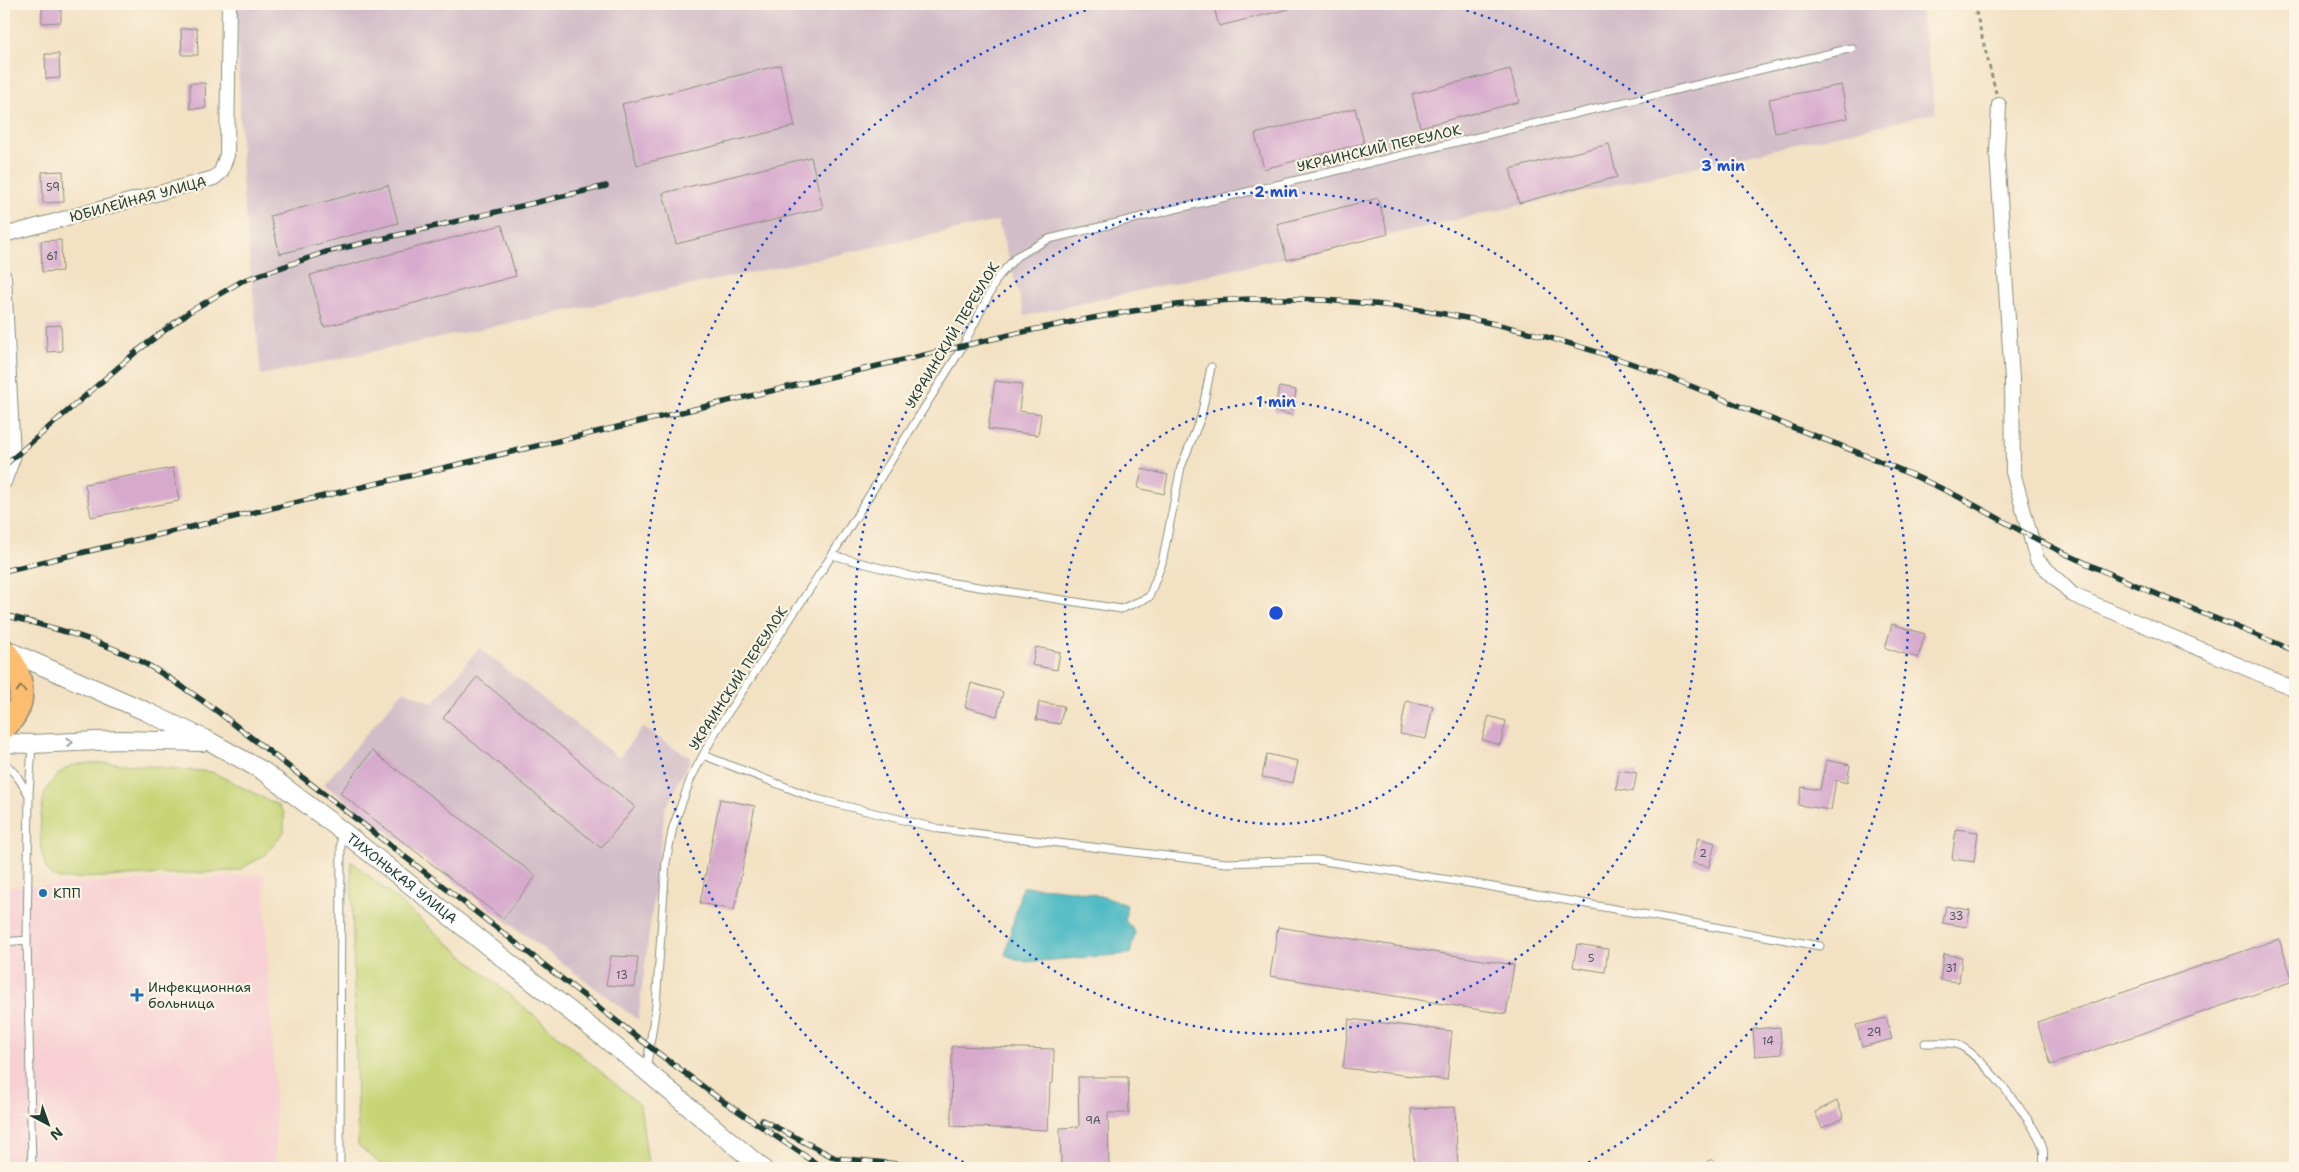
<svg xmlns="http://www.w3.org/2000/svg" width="2299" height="1172" font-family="'Shantell Sans',sans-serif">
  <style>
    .built { fill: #f7cfd4 }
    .industrial { fill: #d2bdc8 }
    .green { fill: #c6d476; stroke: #728855 }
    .water { fill: #49b8c3; stroke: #347a7c }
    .building { fill: #d7aacd }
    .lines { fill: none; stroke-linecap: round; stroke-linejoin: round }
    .service-casing { stroke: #898f7c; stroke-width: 9 }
    .minor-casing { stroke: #898f7c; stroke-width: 16 }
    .tertiary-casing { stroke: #898f7c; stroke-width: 20 }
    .primary-casing { stroke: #898f7c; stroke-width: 25 }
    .path { stroke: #898f7c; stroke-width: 3; stroke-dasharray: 4 4; stroke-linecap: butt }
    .service { stroke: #fff; stroke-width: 7 }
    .minor { stroke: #fff; stroke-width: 14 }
    .tertiary { stroke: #fff; stroke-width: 18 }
    .primary { stroke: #fcbd6f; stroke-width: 22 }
    .rail-casing { stroke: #1f3d34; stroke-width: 5.5 }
    .rail { stroke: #fcf5e5; stroke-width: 4; stroke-dasharray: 11; stroke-linecap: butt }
    .oneway { stroke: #82774f }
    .oneway2 { stroke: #8f9e9a }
    .ring { fill: none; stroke: #1d4ed8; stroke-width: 2.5; stroke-dasharray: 2.5 5 }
    .poi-dot { fill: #1f6fb2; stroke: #fcf5e5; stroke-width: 2 }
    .labels { text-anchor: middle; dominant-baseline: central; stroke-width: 4.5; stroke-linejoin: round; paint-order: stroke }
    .number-label { font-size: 11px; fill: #4d585a }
    .street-label { font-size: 14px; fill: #1f3d34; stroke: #fcf5e5 }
    .poi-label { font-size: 14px; fill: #1f3d34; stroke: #fcf5e5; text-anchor: start }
    .centre { fill: #1d4ed8; stroke: #fcf5e5; stroke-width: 2.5 }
    .ring-label { font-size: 15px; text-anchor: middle; font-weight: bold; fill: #1d4ed8; stroke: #fcf5e5; stroke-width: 4.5; stroke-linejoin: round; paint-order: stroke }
  </style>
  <rect width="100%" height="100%" fill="#fcf5e5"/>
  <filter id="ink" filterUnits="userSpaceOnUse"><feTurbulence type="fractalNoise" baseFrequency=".02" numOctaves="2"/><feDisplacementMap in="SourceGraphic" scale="10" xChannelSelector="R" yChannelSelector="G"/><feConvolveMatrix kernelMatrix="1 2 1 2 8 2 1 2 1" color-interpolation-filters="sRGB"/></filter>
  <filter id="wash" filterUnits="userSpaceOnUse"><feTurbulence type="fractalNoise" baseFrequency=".0096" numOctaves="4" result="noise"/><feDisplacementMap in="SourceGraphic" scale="20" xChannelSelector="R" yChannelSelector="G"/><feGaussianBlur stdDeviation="1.12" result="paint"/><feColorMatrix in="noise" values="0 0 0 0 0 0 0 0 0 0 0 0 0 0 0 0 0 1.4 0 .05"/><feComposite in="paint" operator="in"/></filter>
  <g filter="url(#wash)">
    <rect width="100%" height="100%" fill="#f3e1c3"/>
    <path class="built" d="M264 875 275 1103 276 1168H4V887Z"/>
    <path class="industrial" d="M239 4H1920L1936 113 1025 316 998 221 261 375 242 183 237 10Z
      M479 648 619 758 642 727 691 758 665 809 638 1020 324 784 404 690 433 703Z"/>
    <path class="green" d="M114 763 212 772 278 805 284 813V832L265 855 237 871 59 879 50 875C37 855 39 815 45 793 47 786 59 773 65 769 77 761 100 764 114 763Z
      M351 861 640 1105 648 1164 646 1168H385L358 1145Z"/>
    <path class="water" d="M1022 887C1060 887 1091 891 1127 905L1125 920 1135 932 1130 954 1026 962 1005 955Z"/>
    <g id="blocks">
      <path class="building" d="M42 4H61V22L42 23Z
        M1213 4H1288L1289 9 1219 26Z
        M197 28 198 55H182L181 29Z
        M45 54H59L60 78 46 79Z
        M780 65 795 126 637 165 622 104Z
        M1510 69 1519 102 1420 127 1412 94Z
        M190 83H205L206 108 190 109Z
        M1841 85 1848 118 1775 133 1769 99Z
        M1355 108 1364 143 1264 169 1255 134Z
        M1609 144 1617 177 1519 203 1510 169Z
        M811 157 823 208 676 244 663 193Z
        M63 171 64 202 43 203 42 172Z
        M388 185 398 223 280 254 270 216Z
        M1378 198 1388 234 1287 260 1277 224Z
        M502 225 516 276 324 327 310 275Z
        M61 240 62 271 42 272 41 241Z
        M61 325 62 351 47 352 46 326Z
        M995 381 1022 384 1019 411 1041 414 1038 435 988 429Z
        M1279 387 1296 390 1292 415 1274 411Z
        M173 468 179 501 91 517 85 484Z
        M1142 469 1168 475 1164 494 1138 488Z
        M1892 624 1925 634 1918 658 1885 648Z
        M1036 647 1060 652 1057 670 1032 665Z
        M477 677 635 807 601 848 443 718Z
        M971 683 1003 692 997 716 965 707Z
        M1406 701 1433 706 1426 739 1400 734Z
        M1039 702 1064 706 1060 724 1036 720Z
        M1489 716 1506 721 1500 745 1482 740Z
        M372 751 536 876 503 919 340 793Z
        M1267 754 1298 761 1293 783 1262 777Z
        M1826 760 1850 765 1847 783 1836 780 1831 810 1798 805 1802 787 1820 790Z
        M1619 770 1637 773 1633 792 1616 789Z
        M720 799 755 806 734 910 700 903Z
        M1956 829 1978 832 1974 862 1952 859Z
        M1698 838 1715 843 1709 867 1692 863Z
        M1946 906 1970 910 1967 927 1943 923Z
        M1278 927 1514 965 1506 1014 1270 976Z
        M2279 939 2293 981 2051 1065 2037 1022Z
        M1577 944 1608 949 1605 972 1573 967Z
        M1944 954 1962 957 1959 982 1940 980Z
        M611 956 638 957 635 987 606 985Z
        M1886 1018 1892 1039 1862 1047 1856 1025Z
        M1349 1019 1452 1031 1447 1080 1343 1068Z
        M1780 1027 1782 1054 1755 1056 1753 1029Z
        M952 1046 1054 1049 1053 1083H1050L1048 1130 951 1126Z
        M1078 1077H1128L1129 1113H1108L1109 1168H1061L1060 1128 1079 1127Z
        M1837 1101 1844 1118 1822 1128 1815 1112Z
        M1455 1107 1458 1168H1414L1411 1109Z"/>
    </g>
  </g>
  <g filter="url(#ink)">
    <use href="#blocks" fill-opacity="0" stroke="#898f7c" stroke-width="1"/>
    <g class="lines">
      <defs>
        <path id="service" d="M832 555 915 577 1121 609 1149 597 1162 563 1181 467 1201 417 1211 367
          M703 755 817 799 940 829 1226 863 1317 860 1476 884 1820 946
          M4 762 17 776 29 795 27 940 32 1168
          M29 794 32 745
          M4 942 27 940
          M1925 1043C1934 1043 1947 1042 1956 1044 1979 1051 2034 1122 2042 1145 2045 1152 2043 1161 2043 1168
          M646 1071 656 1005 666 862 673 827 691 778 716 731 832 555 963 346 998 277 1017 256 1049 239 1852 48
          M1711 1164V1168
          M340 1168 341 833"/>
        <path id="minor" d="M1999 105 1997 153 2012 379 2013 472 2037 560 2073 595 2295 689
          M4 235 214 178 221 172 227 155 229 4
          M4 277 13 458 4 482"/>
        <g id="tertiary">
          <path id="s1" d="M4 649 145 711 211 742 263 771 341 830 646 1071 762 1168"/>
          <path d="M4 743 32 744 119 740 203 742"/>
        </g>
        <path id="primary" d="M4 650C24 674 30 705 4 728"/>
      </defs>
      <use href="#service" class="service-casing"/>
      <use href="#minor" class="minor-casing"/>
      <use href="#tertiary" class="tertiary-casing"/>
      <use href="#primary" class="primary-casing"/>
      <path class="path" d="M1974 4 1996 93"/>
      <use href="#service" class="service"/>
      <use href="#minor" class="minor"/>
      <use href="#tertiary" class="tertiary"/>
      <use href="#primary" class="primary"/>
      <defs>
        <path id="rail" d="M4 466 136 352 189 312 242 281 326 252 606 186
          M4 571 1018 333C1108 314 1200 296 1293 299 1406 301 1517 324 1624 361 1673 377 1721 399 1769 418 1830 442 1892 464 1951 493 1989 512 2026 535 2064 553 2140 589 2218 619 2295 651
          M4 615C51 627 101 640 144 663 170 677 194 695 217 711L650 1047 717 1097 823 1168
          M762 1120 835 1158 940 1168"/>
      </defs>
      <use href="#rail" class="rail-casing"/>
      <use href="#rail" class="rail"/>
    </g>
    <defs><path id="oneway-chevron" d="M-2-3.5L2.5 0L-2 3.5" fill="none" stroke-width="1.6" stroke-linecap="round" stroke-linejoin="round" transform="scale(1.25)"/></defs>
    <use class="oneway" href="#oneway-chevron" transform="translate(21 689) rotate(-90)"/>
    <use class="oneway2" href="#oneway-chevron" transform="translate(70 742) rotate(-4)"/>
  </g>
  <g class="ring">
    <circle cx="1276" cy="613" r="211"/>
    <circle cx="1276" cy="613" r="421"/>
    <path d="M970 1166A632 632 0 0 1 1107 4M1445 4A632 632 0 0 1 1582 1166"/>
  </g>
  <g class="poi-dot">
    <circle cx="43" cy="893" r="5"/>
    <path d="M134.5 987.5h5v5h5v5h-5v5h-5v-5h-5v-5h5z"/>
  </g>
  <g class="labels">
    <g class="number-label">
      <text x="53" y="187">59</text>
      <text x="52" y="256">61</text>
      <text x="1703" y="853">2</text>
      <text x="1956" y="916">33</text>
      <text x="1591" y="958">5</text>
      <text x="1951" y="968">31</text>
      <text x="622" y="975">13</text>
      <text x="1874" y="1032">29</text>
      <text x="1768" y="1041">14</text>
      <text x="1093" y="1120">9А</text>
    </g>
    <g class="street-label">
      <text transform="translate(1379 148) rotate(-13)">УКРАИНСКИЙ ПЕРЕУЛОК</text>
      <text transform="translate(138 199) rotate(-15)">ЮБИЛЕЙНАЯ УЛИЦА</text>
      <text transform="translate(952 335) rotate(-59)">УКРАИНСКИЙ ПЕРЕУЛОК</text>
      <text transform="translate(738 678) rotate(-57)">УКРАИНСКИЙ ПЕРЕУЛОК</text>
      <text stroke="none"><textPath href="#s1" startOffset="462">ТИХОНЬКАЯ УЛИЦА</textPath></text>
    </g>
    <g class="poi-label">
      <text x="53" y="893">КПП</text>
      <text x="148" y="987">Инфекционная<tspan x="148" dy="16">больница</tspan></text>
    </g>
  </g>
  <circle cx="1276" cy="613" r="8" class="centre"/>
  <g class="ring-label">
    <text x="1723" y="171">3 min</text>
    <text x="1276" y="197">2 min</text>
    <text x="1276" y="407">1 min</text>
  </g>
  <rect width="2299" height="1172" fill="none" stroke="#fcf5e5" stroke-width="20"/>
  <g transform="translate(48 1124) rotate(139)" stroke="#fcf5e5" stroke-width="4" paint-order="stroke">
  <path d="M0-4L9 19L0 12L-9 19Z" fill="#1f3d34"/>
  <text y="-8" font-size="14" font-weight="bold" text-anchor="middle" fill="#1f3d34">N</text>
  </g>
</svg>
